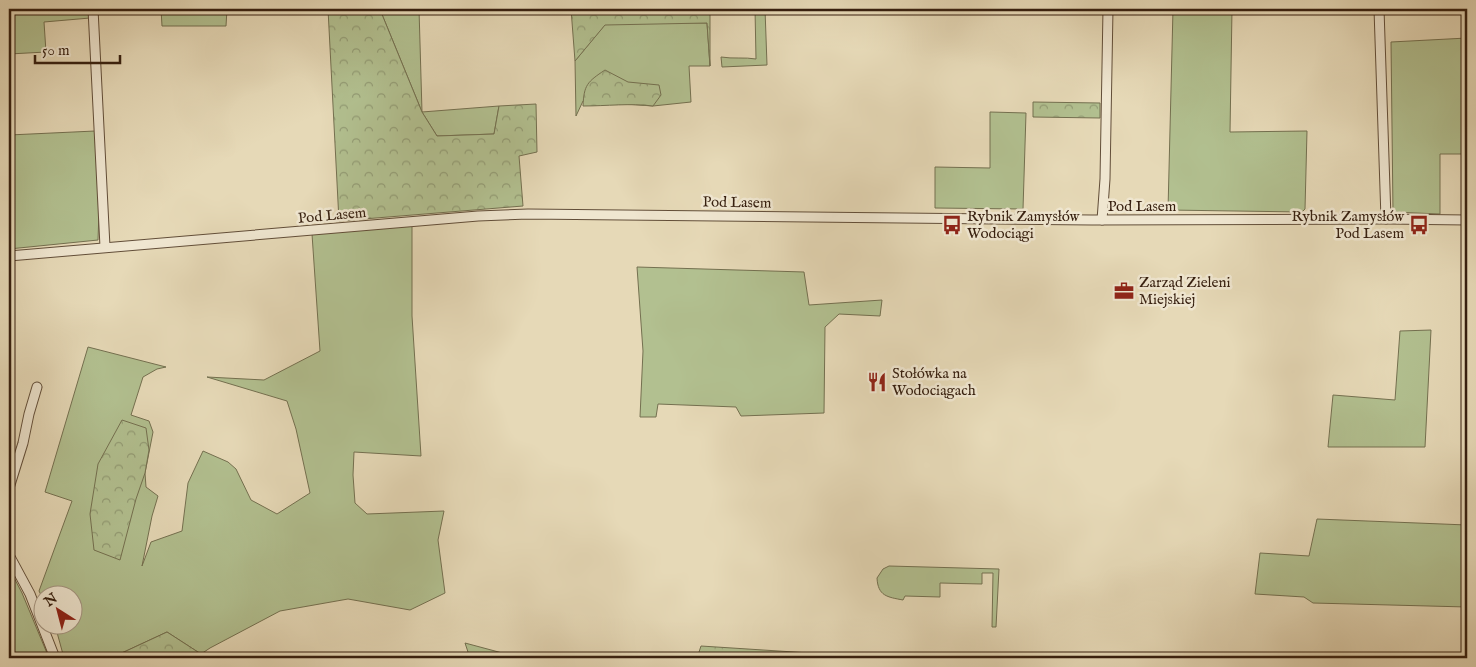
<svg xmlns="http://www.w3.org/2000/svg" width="1476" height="667" font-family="'IM FELL English',serif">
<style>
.green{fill:#b2c090;stroke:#747050}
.forest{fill:url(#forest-crowns);stroke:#747050}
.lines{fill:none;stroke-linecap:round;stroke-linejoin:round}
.minor-casing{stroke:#624e39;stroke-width:11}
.minor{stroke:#efe6d0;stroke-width:9}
.labels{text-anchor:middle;stroke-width:5;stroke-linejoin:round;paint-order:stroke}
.street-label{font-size:15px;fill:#361f0f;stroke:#efe6d0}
.poi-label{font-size:15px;fill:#361f0f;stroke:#efe6d0;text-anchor:start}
</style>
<defs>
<pattern id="forest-crowns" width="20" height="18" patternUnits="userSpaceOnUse" patternTransform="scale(1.25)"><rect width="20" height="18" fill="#b2c090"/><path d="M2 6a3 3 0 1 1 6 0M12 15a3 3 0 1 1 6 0" fill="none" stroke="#929b74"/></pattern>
</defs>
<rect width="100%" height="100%" fill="#e6d9b7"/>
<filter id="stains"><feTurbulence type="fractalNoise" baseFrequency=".004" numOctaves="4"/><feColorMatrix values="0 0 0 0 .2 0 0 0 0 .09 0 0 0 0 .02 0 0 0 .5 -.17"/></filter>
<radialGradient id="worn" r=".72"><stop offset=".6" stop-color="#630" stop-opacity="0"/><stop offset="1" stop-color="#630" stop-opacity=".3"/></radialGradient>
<g class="green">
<path d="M 9,9 L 89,9 L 90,18 L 44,22 L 46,52 L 9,54 Z"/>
<path d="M 161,9 L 227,9 L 226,26 L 162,26 Z"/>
<path d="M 381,9 L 419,9 L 422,112 L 499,106 L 494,134 L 437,136 L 422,112 L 381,12 Z"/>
<path d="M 755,9 L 765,9 L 767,65 L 722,67 L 721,57 C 733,59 745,57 756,59 Z"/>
<path d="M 1173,9 L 1232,9 L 1230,132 L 1307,131 L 1305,209 L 1302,212 L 1168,210 Z"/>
<path d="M 607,22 L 707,23 L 710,66 L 689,66 L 691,102 L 653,106 L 583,101 L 576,116 L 575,61 Z"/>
<path d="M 1467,38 L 1467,154 L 1440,154 L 1440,214 L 1393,212 L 1391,42 Z"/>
<path d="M 990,112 L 1026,113 L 1023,209 L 935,208 L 935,167 L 990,168 Z"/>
<path d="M 95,131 L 99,211 L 98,240 L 9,249 L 9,135 Z"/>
<path d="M 412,226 L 412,316 L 421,456 L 354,452 L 353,475 L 355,503 L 367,514 L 444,511 L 438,540 L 445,593 L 410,610 L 348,599 L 280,611 L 210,648 L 201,654 L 167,632 L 111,658 L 64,658 L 55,625 L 72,624 L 72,594 L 42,594 L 42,597 L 39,591 L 72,501 L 45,492 L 88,347 L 166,367 L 157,369 L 143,377 L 131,415 L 149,421 L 153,432 L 145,473 L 146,487 L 158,496 L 152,516 L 142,566 L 151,542 L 182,531 L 188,483 L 203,451 L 228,462 L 236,469 L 251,500 L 277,514 L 310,493 L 296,429 L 287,401 L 207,377 L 264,380 L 320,351 L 312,234 Z"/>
<path d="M 637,267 L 804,272 L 809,305 L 882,300 L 880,316 L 839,314 L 825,327 L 824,413 L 741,416 L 736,407 L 658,404 L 656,417 L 640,417 L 643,351 Z"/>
<path d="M 1431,330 L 1425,447 L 1328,447 L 1333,395 L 1395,400 L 1400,331 Z"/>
<path d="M 1317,519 L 1467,525 L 1467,607 L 1313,603 L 1304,597 L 1255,594 L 1260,553 L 1309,556 Z"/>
<path d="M 889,566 L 999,569 L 996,627 L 992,627 L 993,573 L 982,573 L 982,584 L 940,583 L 940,597 L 905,596 L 903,600 C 887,597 878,596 877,578 L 883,569 Z"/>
<path d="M 9,568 L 22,593 L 49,658 L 9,658 Z"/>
<path d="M 465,643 L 521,658 L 470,658 Z"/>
</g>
<g class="forest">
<path d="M 328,9 L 381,9 L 381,12 L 422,112 L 437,136 L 494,134 L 499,106 L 536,104 L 537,152 L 519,156 L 523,206 L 339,221 Z"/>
<path d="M 571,9 L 710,9 L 710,66 L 707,23 L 605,25 L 575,61 Z"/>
<path d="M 605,70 L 628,82 L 659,85 L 661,95 L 653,106 C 630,103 607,106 583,106 C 584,85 587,82 605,70 Z"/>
<path d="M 1033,102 L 1100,103 L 1100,118 L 1033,117 Z"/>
<path d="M 122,420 L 146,428 L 149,450 L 145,473 L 136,499 L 120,560 L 94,550 L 90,514 L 98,464 Z"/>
<path d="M 167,632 L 201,654 L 196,658 L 111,658 Z"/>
<path d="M 701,646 L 825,654 L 830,658 L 697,658 Z"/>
</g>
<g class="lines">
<defs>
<g id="minor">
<path d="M 93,9 L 105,247"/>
<path d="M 1379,9 L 1386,219"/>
<path d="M 1102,220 L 1105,179 L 1108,9"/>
<path d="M 9,256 L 478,216 L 528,214 L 1092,220 L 1386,219 L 1467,220"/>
<path d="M 9,488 L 23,443 L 29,414 L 37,387"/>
<path d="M 9,555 L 30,594 L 55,658"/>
</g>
</defs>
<use href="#minor" class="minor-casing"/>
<use href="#minor" class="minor"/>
</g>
<defs>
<symbol id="bus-bare" viewBox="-9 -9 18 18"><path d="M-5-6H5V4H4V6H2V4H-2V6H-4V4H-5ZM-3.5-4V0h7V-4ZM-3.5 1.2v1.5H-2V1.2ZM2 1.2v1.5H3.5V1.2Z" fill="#8f2418" stroke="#efe6d0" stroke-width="2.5" paint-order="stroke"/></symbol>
<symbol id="office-bare" viewBox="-9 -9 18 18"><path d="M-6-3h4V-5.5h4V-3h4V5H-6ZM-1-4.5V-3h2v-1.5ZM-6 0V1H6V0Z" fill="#8f2418" stroke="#efe6d0" stroke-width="2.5" paint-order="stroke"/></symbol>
<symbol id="restaurant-bare" viewBox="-9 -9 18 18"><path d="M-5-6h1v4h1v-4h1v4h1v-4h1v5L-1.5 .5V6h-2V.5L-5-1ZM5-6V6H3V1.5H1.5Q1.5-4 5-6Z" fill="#8f2418" stroke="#efe6d0" stroke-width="2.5" paint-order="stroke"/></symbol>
</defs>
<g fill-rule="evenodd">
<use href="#bus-bare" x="938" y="211" width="28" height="28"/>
<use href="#bus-bare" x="1405" y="211" width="28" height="28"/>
<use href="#office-bare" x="1110" y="277" width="28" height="28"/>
<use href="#restaurant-bare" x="863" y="368" width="28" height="28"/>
</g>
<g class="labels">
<g class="street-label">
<text transform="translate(737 202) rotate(1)" y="5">Pod Lasem</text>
<text x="1142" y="211">Pod Lasem</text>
<text transform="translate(332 215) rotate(-5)" y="5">Pod Lasem</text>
</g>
<g class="poi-label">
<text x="967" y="221">Rybnik Zamysłów<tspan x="967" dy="17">Wodociągi</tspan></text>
<text x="1404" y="221" text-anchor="end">Rybnik Zamysłów<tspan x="1404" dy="17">Pod Lasem</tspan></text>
<text x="1139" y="287">Zarząd Zieleni<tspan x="1139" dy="17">Miejskiej</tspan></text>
<text x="892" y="378">Stołówka na<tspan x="892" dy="17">Wodociągach</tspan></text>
</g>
</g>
<rect width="1476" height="667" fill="none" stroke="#e6d9b7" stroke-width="30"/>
<rect x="10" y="10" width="1456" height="647" fill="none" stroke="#361f0f" stroke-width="2.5"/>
<rect x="15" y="15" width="1446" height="637" fill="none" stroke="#361f0f"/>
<g transform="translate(58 610) rotate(324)"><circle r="24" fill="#efe6d0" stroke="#a59683"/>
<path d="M0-4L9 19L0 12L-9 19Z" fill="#8f2418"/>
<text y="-8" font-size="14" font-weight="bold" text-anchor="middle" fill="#361f0f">N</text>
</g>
<path d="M35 55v8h85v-8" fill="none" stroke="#361f0f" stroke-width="2.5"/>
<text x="42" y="55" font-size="15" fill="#361f0f" stroke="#efe6d0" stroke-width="4" paint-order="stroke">50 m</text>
<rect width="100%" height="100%" filter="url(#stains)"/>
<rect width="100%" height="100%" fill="url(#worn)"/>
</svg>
